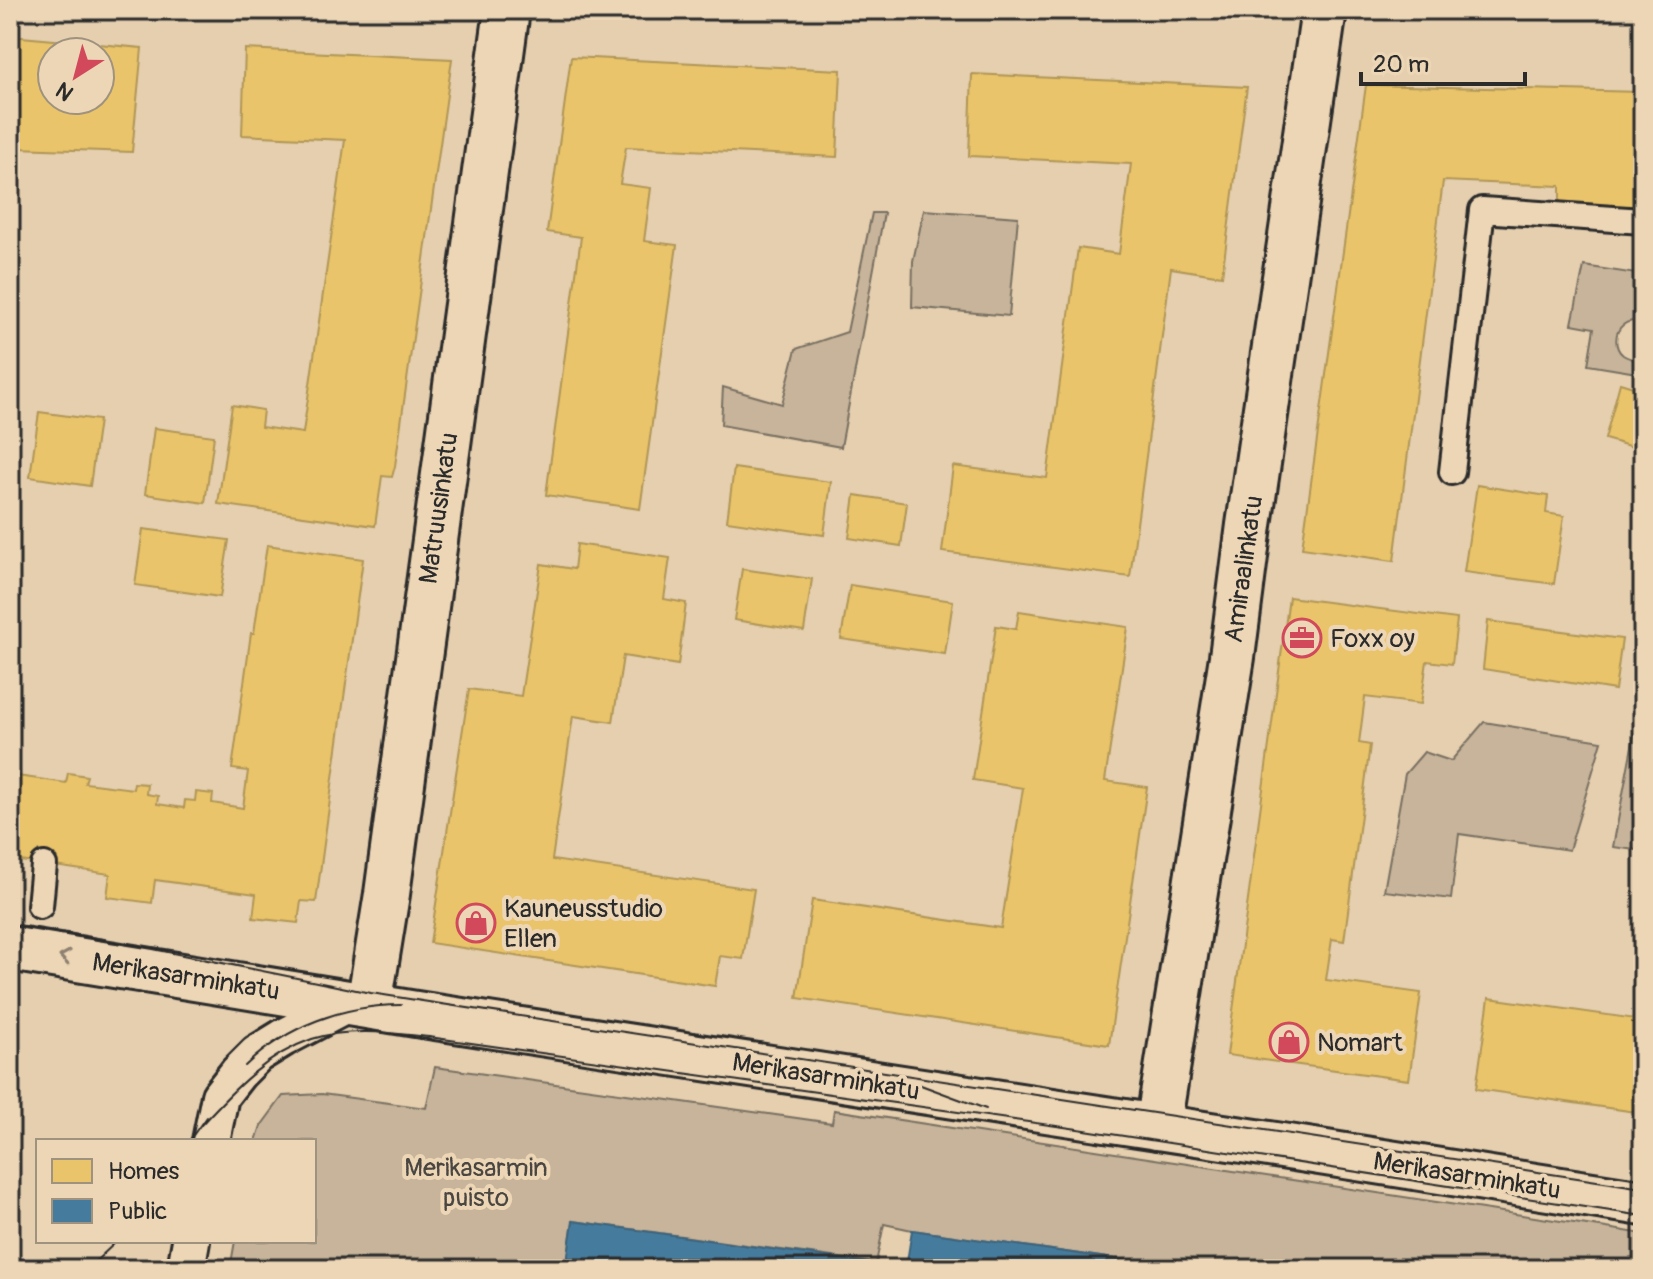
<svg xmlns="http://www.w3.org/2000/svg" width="1653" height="1279" font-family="Pangolin,sans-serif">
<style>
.green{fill:#c7b49a;stroke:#797062;stroke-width:2}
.homes{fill:#e9c46a;stroke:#b09657;stroke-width:2;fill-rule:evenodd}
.public{fill:#457b9d;stroke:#3d637b;stroke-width:2}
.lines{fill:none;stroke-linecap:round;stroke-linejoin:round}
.service-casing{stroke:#2b2b2b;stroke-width:30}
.pedestrian-casing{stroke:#2b2b2b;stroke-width:42}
.minor-casing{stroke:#2b2b2b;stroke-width:50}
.service{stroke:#edd6b5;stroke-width:24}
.pedestrian{stroke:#edd6b5;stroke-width:36}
.minor{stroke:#edd6b5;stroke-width:44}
.tram{stroke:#2b2b2b;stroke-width:2}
.oneway{stroke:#8c8070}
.labels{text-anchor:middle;stroke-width:8;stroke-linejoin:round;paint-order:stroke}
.street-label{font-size:26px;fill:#2b2b2b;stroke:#edd6b5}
.poi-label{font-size:26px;fill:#2b2b2b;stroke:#edd6b5;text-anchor:start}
.park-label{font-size:26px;fill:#4a4641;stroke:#edd6b5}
</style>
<rect width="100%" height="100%" fill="#e5cfaf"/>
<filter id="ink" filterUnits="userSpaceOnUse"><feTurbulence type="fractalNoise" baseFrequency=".0125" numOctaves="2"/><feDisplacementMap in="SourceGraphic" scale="16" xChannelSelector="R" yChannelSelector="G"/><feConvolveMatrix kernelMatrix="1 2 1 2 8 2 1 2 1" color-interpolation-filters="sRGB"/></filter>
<g filter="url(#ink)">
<g class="green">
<path d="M 924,210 L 1018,217 L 1009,316 L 912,307 L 913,261 Z"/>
<path d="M 872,213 L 884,213 L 841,447 L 721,425 L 723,387 L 782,404 L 796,349 L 847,332 Z"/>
<path d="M 1584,266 L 1643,275 L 1643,321 C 1636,321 1629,320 1623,325 C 1614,332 1614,348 1623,355 C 1629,359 1637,360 1643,361 L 1643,374 L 1588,365 L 1594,328 L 1572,324 Z"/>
<path d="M 1484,722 L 1602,741 L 1569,850 L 1459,834 L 1451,899 L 1384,891 L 1405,774 L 1424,752 L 1451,761 Z"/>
<path d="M 1635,730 L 1643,731 L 1643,851 L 1613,847 Z"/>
<path d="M 435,1067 L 832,1123 L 834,1110 L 1613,1229 L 1643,1234 L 1643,1269 L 1184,1269 L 912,1230 L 884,1224 L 876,1263 L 573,1221 L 566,1269 L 230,1269 L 235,1241 L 314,1241 L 314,1141 L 256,1141 L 261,1126 L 283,1096 L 322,1094 L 426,1108 Z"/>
</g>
<g class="homes">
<path d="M 10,36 L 142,48 L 132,152 L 16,148 L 16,132 L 10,132 ZM 52,52 L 100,52 L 100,100 L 52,100 Z"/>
<path d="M 245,49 L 452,59 L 395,466 L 392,477 L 382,476 L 375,526 L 218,504 L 232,405 L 263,410 L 261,427 L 303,433 L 345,140 L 242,135 Z"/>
<path d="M 571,57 L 841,70 L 837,157 L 626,147 L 620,184 L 651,188 L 644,241 L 677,245 L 640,509 L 546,495 L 581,237 L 547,232 Z"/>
<path d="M 972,74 L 1247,87 L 1222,276 L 1171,268 L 1130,577 L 942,552 L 953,466 L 1047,478 L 1078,248 L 1119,254 L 1131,164 L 969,156 Z"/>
<path d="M 1366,85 L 1640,92 L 1635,208 L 1560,203 L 1560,186 L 1443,181 L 1394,561 L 1302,548 Z"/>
<path d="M 1620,383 L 1643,390 L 1643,420 L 1636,448 L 1605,439 Z"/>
<path d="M 39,412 L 99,420 L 90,486 L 30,477 Z"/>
<path d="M 154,428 L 214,436 L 205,503 L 145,494 Z"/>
<path d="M 734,468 L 831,482 L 824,535 L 727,521 Z"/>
<path d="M 1477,485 L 1548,496 L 1546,513 L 1564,516 L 1554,584 L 1464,572 Z"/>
<path d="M 855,495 L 907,503 L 901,546 L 849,538 Z"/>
<path d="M 143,529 L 229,540 L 220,597 L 135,585 Z"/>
<path d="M 577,544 L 670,558 L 664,599 L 686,603 L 678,665 L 623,656 L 613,722 L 573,716 L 552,860 L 754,889 L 743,959 L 720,956 L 715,986 L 430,943 L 469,689 L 521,696 L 541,564 L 574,569 Z"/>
<path d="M 267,545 L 363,559 L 316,902 L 301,901 L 298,923 L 253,918 L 256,894 L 155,880 L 152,903 L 107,897 L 110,874 L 13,860 L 10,883 L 10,775 L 66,783 L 68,773 L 87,776 L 85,783 L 133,789 L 134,783 L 147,784 L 146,794 L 158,796 L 157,804 L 184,808 L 185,800 L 195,801 L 196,792 L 213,794 L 212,803 L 243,808 L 248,771 L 232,769 L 251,633 L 254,633 Z"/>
<path d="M 742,569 L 812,579 L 804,631 L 734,620 Z"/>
<path d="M 850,585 L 953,601 L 945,654 L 841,639 Z"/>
<path d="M 1289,597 L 1457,619 L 1452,664 L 1427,661 L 1421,704 L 1365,697 L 1359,743 L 1370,745 L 1362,807 L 1344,941 L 1332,939 L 1326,980 L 1421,993 L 1409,1080 L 1227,1055 Z"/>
<path d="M 1019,611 L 1128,627 L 1105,781 L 1147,787 L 1109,1045 L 797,998 L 812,900 L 1001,928 L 1023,788 L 973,780 L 996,626 L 1016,629 Z"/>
<path d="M 1488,621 L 1622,639 L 1615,690 L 1483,669 Z"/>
<path d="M 1489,998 L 1643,1020 L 1643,1113 L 1476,1089 Z"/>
</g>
<path class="public" d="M 573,1221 L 906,1268 L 912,1230 L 1184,1269 L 566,1269 Z"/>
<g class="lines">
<defs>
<g id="service">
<path d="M 1452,472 L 1482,210 L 1643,221"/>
<path d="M 40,906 L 44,865"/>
</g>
<g id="pedestrian">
<path d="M 211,1141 L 220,1096 L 238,1073 L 257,1054 L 283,1038 L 350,1003"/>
<path d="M 186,1269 L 191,1241"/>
</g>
<g id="minor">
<path d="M 10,948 L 416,1014 L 1269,1144 L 1643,1203"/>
<path d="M 369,1005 L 387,894 L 507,10"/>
<path d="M 1158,1127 L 1232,657 L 1249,525 L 1324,10"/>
</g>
</defs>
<use href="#service" class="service-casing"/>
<use href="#pedestrian" class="pedestrian-casing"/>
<use href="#minor" class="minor-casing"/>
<use href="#service" class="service"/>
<use href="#pedestrian" class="pedestrian"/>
<use href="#minor" class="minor"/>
<g class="tram">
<path d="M 10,926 L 153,949 L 371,993 L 435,1003 L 1643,1188"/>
<path d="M 245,1066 C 287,1026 343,1005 401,1005"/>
<path d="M 918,1084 L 986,1109"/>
<path d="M 201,1125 C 233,1090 266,1055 312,1039 C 348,1027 392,1033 429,1037 L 1085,1130 L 1643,1216"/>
<path d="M 189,1141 L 206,1117"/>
<path d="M 84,1269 L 98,1259 L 117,1241"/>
</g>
</g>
<defs><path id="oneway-chevron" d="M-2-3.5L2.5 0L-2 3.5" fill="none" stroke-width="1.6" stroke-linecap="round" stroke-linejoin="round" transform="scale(2)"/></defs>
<use class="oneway" href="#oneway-chevron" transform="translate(65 957) rotate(-171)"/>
</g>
<defs>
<symbol id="office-ring" viewBox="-11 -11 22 22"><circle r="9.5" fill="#edd6b5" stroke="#d1495b" stroke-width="1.5"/><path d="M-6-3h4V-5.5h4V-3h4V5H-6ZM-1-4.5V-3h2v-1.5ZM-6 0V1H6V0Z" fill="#d1495b"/></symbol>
<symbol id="shop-ring" viewBox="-11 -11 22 22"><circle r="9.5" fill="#edd6b5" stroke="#d1495b" stroke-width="1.5"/><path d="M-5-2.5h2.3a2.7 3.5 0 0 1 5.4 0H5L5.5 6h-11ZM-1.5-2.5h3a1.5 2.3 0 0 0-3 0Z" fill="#d1495b"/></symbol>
</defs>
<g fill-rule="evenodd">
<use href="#office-ring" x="1280" y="616" width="44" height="44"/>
<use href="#shop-ring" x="454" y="901" width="44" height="44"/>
<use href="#shop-ring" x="1267" y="1020" width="44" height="44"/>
</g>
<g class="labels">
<g class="street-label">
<text transform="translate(438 508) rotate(-82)" y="9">Matruusinkatu</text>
<text transform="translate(1243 569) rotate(-82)" y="9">Amiraalinkatu</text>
<text transform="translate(186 976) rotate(9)" y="9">Merikasarminkatu</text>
<text transform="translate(826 1076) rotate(9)" y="9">Merikasarminkatu</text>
<text transform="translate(1467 1175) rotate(9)" y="9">Merikasarminkatu</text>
</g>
<g class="poi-label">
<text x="1330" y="647">Foxx oy</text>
<text x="504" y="917">Kauneusstudio<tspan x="504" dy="30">Ellen</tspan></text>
<text x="1317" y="1051">Nomart</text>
</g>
<g class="park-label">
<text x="476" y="1176">Merikasarmin<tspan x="476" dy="30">puisto</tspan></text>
</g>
</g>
<rect width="1653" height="1279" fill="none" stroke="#edd6b5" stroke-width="40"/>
<rect x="20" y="20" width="1613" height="1239" fill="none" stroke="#2b2b2b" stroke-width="3" filter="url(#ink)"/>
<rect x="36" y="1139" width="280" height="104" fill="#edd6b5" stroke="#9f927e" stroke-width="2"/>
<rect x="52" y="1159" width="40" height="24" fill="#e9c46a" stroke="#9f927e" stroke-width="2"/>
<text x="108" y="1179" font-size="24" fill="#2b2b2b">Homes</text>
<rect x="52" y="1199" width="40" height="24" fill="#457b9d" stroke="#9f927e" stroke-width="2"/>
<text x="108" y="1219" font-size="24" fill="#2b2b2b">Public</text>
<g transform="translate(76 76) rotate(216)"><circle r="38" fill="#edd6b5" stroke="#9f927e" stroke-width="2"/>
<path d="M0-6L14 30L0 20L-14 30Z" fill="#d1495b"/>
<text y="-12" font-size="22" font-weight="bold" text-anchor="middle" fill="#2b2b2b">N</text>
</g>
<path d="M1361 72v12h164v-12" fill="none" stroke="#2b2b2b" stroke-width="4"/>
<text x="1373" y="72" font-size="24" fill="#2b2b2b" stroke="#edd6b5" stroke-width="6" paint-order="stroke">20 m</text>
</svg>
